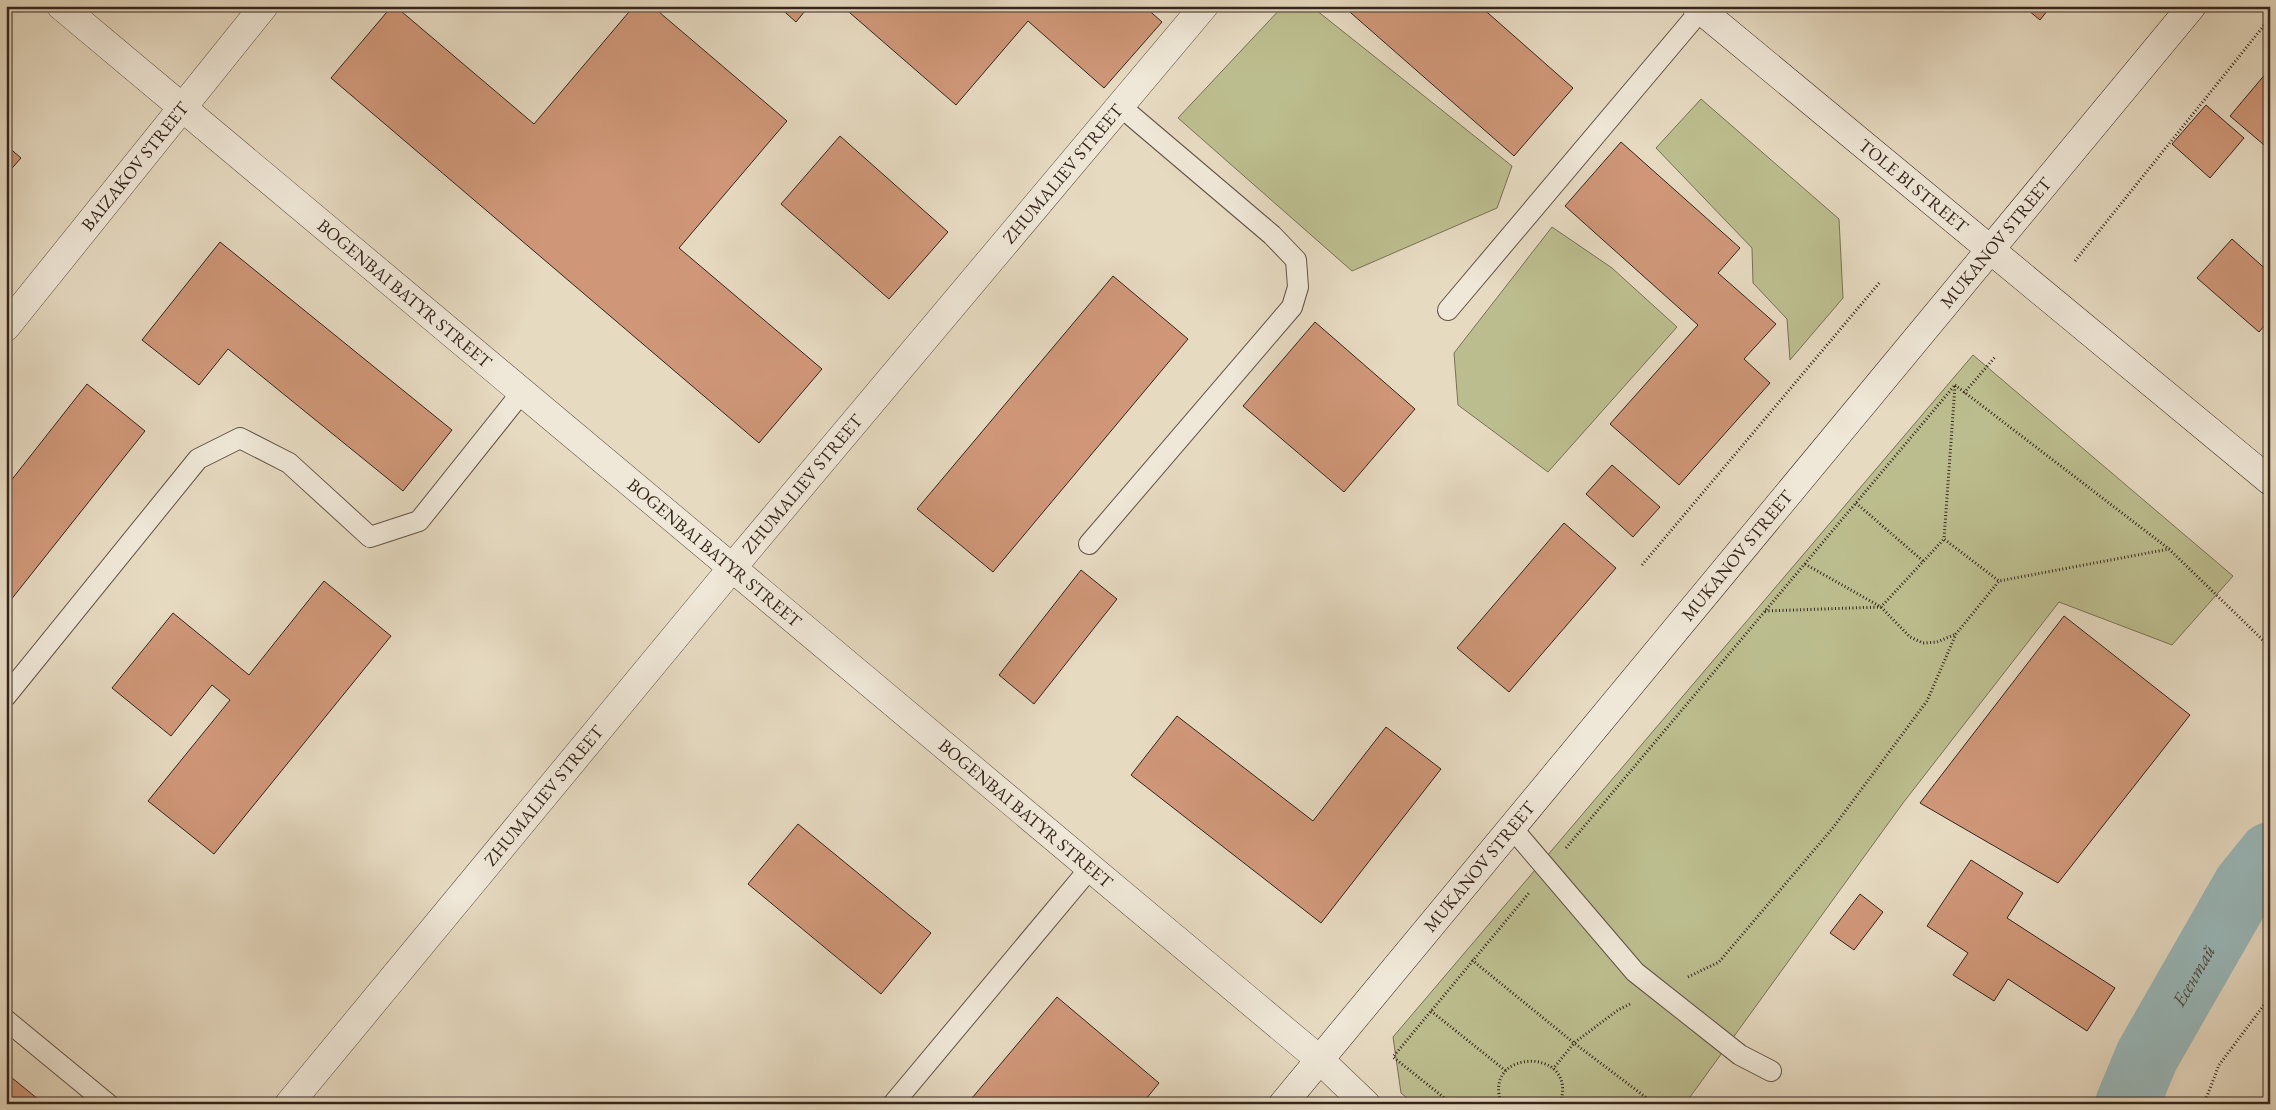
<svg xmlns="http://www.w3.org/2000/svg" width="2276" height="1110" font-family="'EB Garamond',serif">
<style>
.green{fill:#bcbd8e;stroke:#787156}
.lines{fill:none;stroke-linecap:round;stroke-linejoin:round}
.river{stroke:#99b9bb;stroke-width:64}
.building{fill:#cf9778;stroke:#35251d}
.service-casing{stroke:#615246;stroke-width:22}
.minor-casing{stroke:#615246;stroke-width:29}
.tertiary-casing{stroke:#615246;stroke-width:29}
.secondary-casing{stroke:#35251d;stroke-width:29}
.path{stroke:#35251d;stroke-width:3;stroke-dasharray:1 2.5;stroke-linecap:butt}
.service{stroke:#efe7d7;stroke-width:20}
.minor{stroke:#efe7d7;stroke-width:28}
.tertiary{stroke:#efe7d7;stroke-width:28}
.secondary{stroke:#efe7d7;stroke-width:28}
.labels{text-anchor:middle;stroke-width:4;stroke-linejoin:round;paint-order:stroke}
.street-label{font-size:18px;fill:#35251d;stroke:#efe7d7}
.water-label{font-size:19px;font-style:italic;fill:#4e4a44;stroke:#efe7d7}
</style>
<rect width="100%" height="100%" fill="#e6dac1"/>
<filter id="stains"><feTurbulence type="fractalNoise" baseFrequency=".004" numOctaves="4"/><feColorMatrix values="0 0 0 0 .2 0 0 0 0 .09 0 0 0 0 .02 0 0 0 .5 -.17"/></filter>
<radialGradient id="worn" r=".72"><stop offset=".6" stop-color="#630" stop-opacity="0"/><stop offset="1" stop-color="#630" stop-opacity=".3"/></radialGradient>
<g class="green">
<path d="M 1283,6 L 1311,6 L 1512,166 L 1497,208 L 1352,271 L 1178,118 Z"/>
<path d="M 1701,99 L 1839,219 L 1843,298 L 1790,360 L 1787,319 L 1753,283 L 1752,248 L 1656,148 Z"/>
<path d="M 1552,227 L 1612,268 L 1677,327 L 1548,472 L 1458,405 L 1454,353 Z"/>
<path d="M 1973,355 L 2233,576 L 2172,645 L 2059,602 L 1903,803 L 1685,1104 L 1414,1104 L 1401,1093 L 1393,1037 Z"/>
</g>
<g class="lines">
<path class="river" id="s1" d="M 2127,1104 L 2147,1056 L 2245,885 L 2270,854"/>
</g>
<g class="building">
<path d="M 392,6 L 395,6 L 534,124 L 634,6 L 652,6 L 787,121 L 679,248 L 822,369 L 759,443 L 331,78 Z"/>
<path d="M 778,6 L 809,6 L 796,22 Z"/>
<path d="M 842,6 L 1144,6 L 1162,22 L 1104,88 L 1028,21 L 956,105 Z"/>
<path d="M 1343,6 L 1480,6 L 1573,88 L 1514,156 Z"/>
<path d="M 2023,6 L 2051,6 L 2040,20 Z"/>
<path d="M 2267,72 L 2270,74 L 2270,150 L 2230,116 Z"/>
<path d="M 2206,105 L 2244,138 L 2210,178 L 2172,144 Z"/>
<path d="M 840,136 L 948,232 L 889,299 L 781,204 Z"/>
<path d="M 1621,142 L 1740,248 L 1718,273 L 1776,324 L 1744,359 L 1770,383 L 1679,485 L 1610,424 L 1698,325 L 1565,206 Z"/>
<path d="M 6,145 L 21,158 L 6,175 Z"/>
<path d="M 2232,239 L 2270,273 L 2270,319 L 2259,332 L 2197,278 Z"/>
<path d="M 220,242 L 452,430 L 403,491 L 228,349 L 199,385 L 142,340 Z"/>
<path d="M 1113,276 L 1188,339 L 993,572 L 917,509 Z"/>
<path d="M 1315,322 L 1415,409 L 1344,492 L 1243,406 Z"/>
<path d="M 87,384 L 145,431 L 6,606 L 6,487 Z"/>
<path d="M 1612,465 L 1660,507 L 1633,537 L 1586,494 Z"/>
<path d="M 1564,523 L 1616,568 L 1509,692 L 1457,648 Z"/>
<path d="M 1081,570 L 1117,599 L 1034,704 L 999,675 Z"/>
<path d="M 324,581 L 391,636 L 214,854 L 148,801 L 230,700 L 212,685 L 171,736 L 112,688 L 173,613 L 249,675 Z"/>
<path d="M 2064,616 L 2190,715 L 2058,883 L 1920,803 Z"/>
<path d="M 1177,716 L 1313,821 L 1386,727 L 1441,769 L 1321,923 L 1131,775 Z"/>
<path d="M 798,824 L 931,933 L 881,994 L 748,884 Z"/>
<path d="M 1971,860 L 2023,893 L 2007,918 L 2115,988 L 2087,1031 L 2008,979 L 1994,1001 L 1953,975 L 1968,953 L 1927,926 Z"/>
<path d="M 1860,894 L 1883,912 L 1854,950 L 1830,933 Z"/>
<path d="M 1057,997 L 1159,1083 L 1142,1104 L 979,1104 L 972,1098 Z"/>
<path d="M 6,1073 L 44,1104 L 6,1104 Z"/>
</g>
<g class="lines">
<defs>
<g id="service">
<path d="M 1448,310 L 1701,10"/>
<path d="M 1089,544 L 1292,307 L 1298,287 L 1296,260 L 1272,235 L 1120,106"/>
<path d="M 6,696 L 198,459 L 240,438 L 289,463 L 370,537 L 419,521 L 522,392"/>
<path d="M 1512,828 L 1635,972 L 1740,1055 L 1771,1071"/>
<path d="M 6,1020 L 108,1104"/>
<path d="M 893,1104 L 1091,867"/>
</g>
<g id="minor">
<path id="s2" d="M 61,6 L 1320,1060 L 1366,1104"/>
<path id="s3" d="M 289,1104 L 732,568 L 1204,6"/>
</g>
<g id="tertiary">
<path id="s4" d="M 6,327 L 264,6"/>
</g>
<g id="secondary">
<path id="s5" d="M 1696,6 L 2270,481"/>
<path id="s6" d="M 1283,1104 L 2192,6"/>
</g>
</defs>
<use href="#service" class="service-casing"/>
<use href="#minor" class="minor-casing"/>
<use href="#tertiary" class="tertiary-casing"/>
<use href="#secondary" class="secondary-casing"/>
<g class="path">
<path d="M 2075,261 L 2270,18"/>
<path d="M 1955,385 L 2169,549"/>
<path d="M 1955,386 L 1944,539 L 1999,581 L 2169,549 L 2270,647"/>
<path d="M 1964,393 L 1996,356"/>
<path d="M 1856,503 L 1923,561"/>
<path d="M 1805,564 L 1881,607 L 1910,637 L 1923,643 L 1937,642 L 1956,634"/>
<path d="M 1642,565 L 1880,282"/>
<path d="M 1765,611 L 1881,607 L 1944,539"/>
<path d="M 1566,848 L 1955,385"/>
<path d="M 1472,960 L 1574,1043 L 1553,1069"/>
<path d="M 1688,977 L 1719,962 L 1832,829 L 1927,701 L 1956,634 L 1999,581"/>
<path d="M 1630,1004 L 1618,1010 L 1574,1043 L 1648,1099 L 1645,1104"/>
<path d="M 1431,1011 L 1506,1071"/>
<path d="M 1452,1104 L 1393,1057 L 1529,893"/>
<path d="M 1502,1104 C 1479,1049 1580,1045 1560,1104"/>
<path d="M 2204,1104 L 2219,1065 L 2270,997"/>
</g>
<use href="#service" class="service"/>
<use href="#minor" class="minor"/>
<use href="#tertiary" class="tertiary"/>
<use href="#secondary" class="secondary"/>
</g>
<g class="labels">
<g class="street-label">
<text dy="6" stroke="none"><textPath href="#s4" startOffset="206">BAIZAKOV STREET</textPath></text>
<text dy="6" stroke="none"><textPath href="#s3" startOffset="1210">ZHUMALIEV STREET</textPath></text>
<text dy="6" stroke="none"><textPath href="#s5" startOffset="282">TOLE BI STREET</textPath></text>
<text dy="6" stroke="none"><textPath href="#s6" startOffset="1118">MUKANOV STREET</textPath></text>
<text dy="6" stroke="none"><textPath href="#s2" startOffset="448">BOGENBAI BATYR STREET</textPath></text>
<text dy="6" stroke="none"><textPath href="#s3" startOffset="805">ZHUMALIEV STREET</textPath></text>
<text dy="6" stroke="none"><textPath href="#s2" startOffset="852">BOGENBAI BATYR STREET</textPath></text>
<text dy="6" stroke="none"><textPath href="#s6" startOffset="712">MUKANOV STREET</textPath></text>
<text dy="6" stroke="none"><textPath href="#s3" startOffset="400">ZHUMALIEV STREET</textPath></text>
<text dy="6" stroke="none"><textPath href="#s2" startOffset="1258">BOGENBAI BATYR STREET</textPath></text>
<text dy="6" stroke="none"><textPath href="#s6" startOffset="308">MUKANOV STREET</textPath></text>
</g>
<g class="water-label">
<text dy="7" stroke="none"><textPath href="#s1" startOffset="145">Есентай</textPath></text>
</g>
</g>
<rect width="2276" height="1110" fill="none" stroke="#e6dac1" stroke-width="25"/>
<rect x="8" y="8" width="2261" height="1095" fill="none" stroke="#35251d" stroke-width="2.5"/>
<rect x="12" y="12" width="2251" height="1085" fill="none" stroke="#35251d"/>
<rect width="100%" height="100%" filter="url(#stains)"/>
<rect width="100%" height="100%" fill="url(#worn)"/>
</svg>
